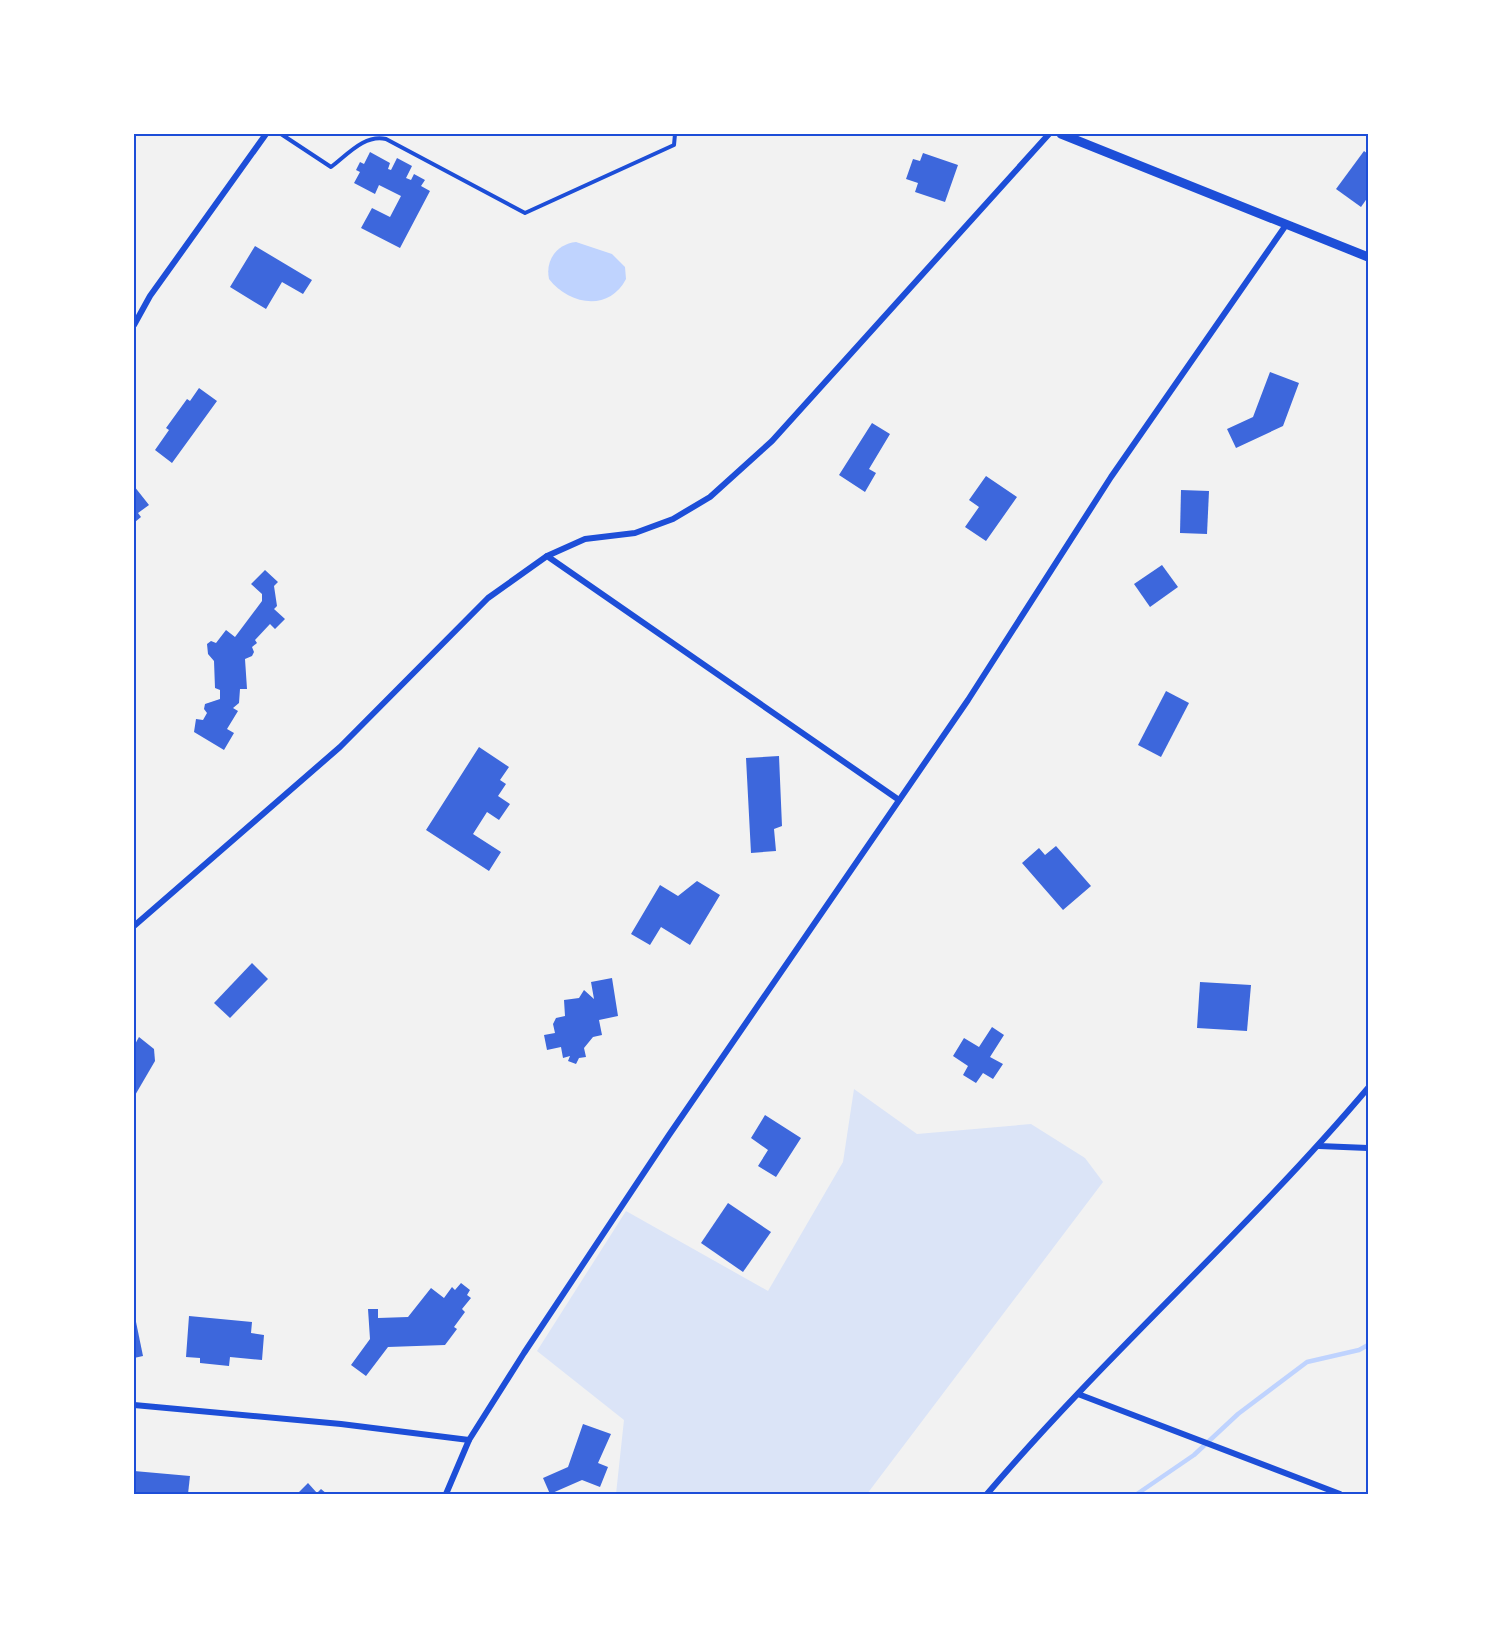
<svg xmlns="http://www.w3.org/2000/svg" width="1502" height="1628" font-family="Karla,sans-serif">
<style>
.green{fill:#dbe4f7}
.water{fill:#bfd3fe}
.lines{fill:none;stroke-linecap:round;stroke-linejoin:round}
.stream{stroke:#bfd3fe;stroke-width:4.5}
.building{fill:#3d67dc}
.service{stroke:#1d4ed8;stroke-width:4}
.minor{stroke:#1d4ed8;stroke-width:6}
.tertiary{stroke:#1d4ed8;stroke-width:9}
.neatline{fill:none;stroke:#1d4ed8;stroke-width:2}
</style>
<rect width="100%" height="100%" fill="#f2f2f2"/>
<path class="green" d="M 854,1089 L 917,1134 L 1031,1124 L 1085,1158 L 1103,1182 L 867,1494 L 616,1494 L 624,1420 L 537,1351 L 626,1211 L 768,1291 L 843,1162 Z"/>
<path class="water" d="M 576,242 L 612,254 L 625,267 L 626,279 C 609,312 569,305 549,279 C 545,260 557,244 576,242 Z"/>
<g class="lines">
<path class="stream" d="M 1137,1494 L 1194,1455 L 1238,1414 L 1307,1362 L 1359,1350 L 1368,1345"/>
</g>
<g class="building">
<path d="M 1364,151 L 1368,154 L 1368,197 L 1361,207 L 1336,189 Z"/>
<path d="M 370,152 L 390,163 L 388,169 L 391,170 L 397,158 L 412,166 L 406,178 L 411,180 L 414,174 L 425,180 L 421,186 L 430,191 L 400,248 L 361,228 L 372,208 L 390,217 L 401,196 L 379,185 L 375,194 L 354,183 L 360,172 L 356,170 L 360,162 L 364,164 Z"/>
<path d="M 923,153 L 958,165 L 945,202 L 915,192 L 918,183 L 906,179 L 913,159 L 920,161 Z"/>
<path d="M 255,246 L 312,280 L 303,294 L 282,282 L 266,309 L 230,287 Z"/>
<path d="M 1270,372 L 1299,383 L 1283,426 L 1236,448 L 1227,429 L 1253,417 Z"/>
<path d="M 199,388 L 217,401 L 172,463 L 155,450 L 169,430 L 166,428 L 187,399 L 190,401 Z"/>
<path d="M 872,423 L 890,434 L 869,469 L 876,473 L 865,492 L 839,475 Z"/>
<path d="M 986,476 L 1017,497 L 986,541 L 965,527 L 979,507 L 969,500 Z"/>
<path d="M 134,486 L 149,505 L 138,513 L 141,517 L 135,522 Z"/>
<path d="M 1181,490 L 1209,491 L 1207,534 L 1180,533 Z"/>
<path d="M 1162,565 L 1178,587 L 1150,607 L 1134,584 Z"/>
<path d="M 265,570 L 278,582 L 274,586 L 277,606 L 274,609 L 285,619 L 275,629 L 270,624 L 255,640 L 257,643 L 252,647 L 254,652 L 252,656 L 245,659 L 247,689 L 240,689 L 239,703 L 233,708 L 238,711 L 227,729 L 234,733 L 224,750 L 194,732 L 196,719 L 203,720 L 207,713 L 204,709 L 205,704 L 220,699 L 220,690 L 215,688 L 214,661 L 208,654 L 207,644 L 211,641 L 216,643 L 226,630 L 235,637 L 262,601 L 262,594 L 251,584 Z"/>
<path d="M 1166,691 L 1189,703 L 1161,757 L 1138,745 Z"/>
<path d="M 479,747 L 509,767 L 500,780 L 506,784 L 498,796 L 510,804 L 499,820 L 487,812 L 473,834 L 501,852 L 489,871 L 426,830 Z"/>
<path d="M 779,756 L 782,826 L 774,829 L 776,851 L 751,853 L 746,758 Z"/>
<path d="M 1056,846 L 1091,886 L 1063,910 L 1022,863 L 1039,848 L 1045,855 Z"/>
<path d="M 697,881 L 720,895 L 690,945 L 661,927 L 650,945 L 631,934 L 660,885 L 678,896 Z"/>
<path d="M 252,963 L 268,979 L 230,1018 L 214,1003 Z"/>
<path d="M 612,978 L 618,1016 L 599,1020 L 602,1035 L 593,1037 L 584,1048 L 586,1057 L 579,1058 L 576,1064 L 568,1061 L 570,1056 L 563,1058 L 561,1047 L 547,1050 L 544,1035 L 555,1033 L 553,1024 L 556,1018 L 565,1016 L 564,1000 L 579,998 L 584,990 L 594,999 L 591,982 Z"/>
<path d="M 1200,982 L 1251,985 L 1247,1031 L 1197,1028 Z"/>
<path d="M 992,1027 L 1004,1035 L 990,1057 L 1003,1064 L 993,1079 L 983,1073 L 976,1083 L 963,1075 L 968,1066 L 953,1056 L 964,1038 L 979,1047 Z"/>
<path d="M 139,1037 L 154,1049 L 155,1061 L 134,1097 L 134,1046 Z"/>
<path d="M 765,1115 L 801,1138 L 776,1177 L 758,1166 L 768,1150 L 751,1138 Z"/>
<path d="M 728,1203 L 771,1232 L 743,1272 L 701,1243 Z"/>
<path d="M 461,1283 L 470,1290 L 467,1295 L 471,1298 L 462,1309 L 465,1312 L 454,1327 L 457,1329 L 445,1345 L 388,1347 L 366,1376 L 351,1365 L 370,1339 L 368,1309 L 378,1309 L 378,1318 L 408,1317 L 431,1288 L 444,1298 L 452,1287 L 455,1290 Z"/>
<path d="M 189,1316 L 252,1322 L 251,1333 L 264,1335 L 262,1360 L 230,1357 L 229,1366 L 200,1363 L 200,1358 L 186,1357 Z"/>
<path d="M 135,1317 L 143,1356 L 134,1358 L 134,1317 Z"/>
<path d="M 583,1424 L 611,1434 L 598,1463 L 608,1467 L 600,1487 L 582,1480 L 550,1494 L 543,1478 L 568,1467 Z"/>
<path d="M 134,1471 L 190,1476 L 188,1494 L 134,1494 Z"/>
<path d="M 308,1483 L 317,1493 L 321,1489 L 327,1494 L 297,1494 Z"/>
</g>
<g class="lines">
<path class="service" d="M 281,134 L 331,167 C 348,154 365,134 386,139 L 525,213 L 674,145 L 675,134"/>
<g class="minor">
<path d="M 134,325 L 150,296 L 266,134"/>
<path d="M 547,556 L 585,539 L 635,533 L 673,519 L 710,497 L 772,441 L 1049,134"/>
<path d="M 134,926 L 340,747 L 488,598 L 547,556 L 899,800"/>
<path d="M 1319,1146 L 1368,1148"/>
<path d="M 1078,1394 L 1340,1494"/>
<path d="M 134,1405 L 341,1424 L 469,1440"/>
<path d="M 446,1494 L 469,1440 L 524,1353 L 669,1135 L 968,700 L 1111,477 L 1286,225"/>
<path d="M 987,1494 C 1107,1353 1248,1230 1368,1088"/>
</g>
<path class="tertiary" d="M 1061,134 L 1368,257"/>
</g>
<rect width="1502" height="1628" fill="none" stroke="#ffffff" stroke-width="270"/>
<rect x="135" y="135" width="1232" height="1358" class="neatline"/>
</svg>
